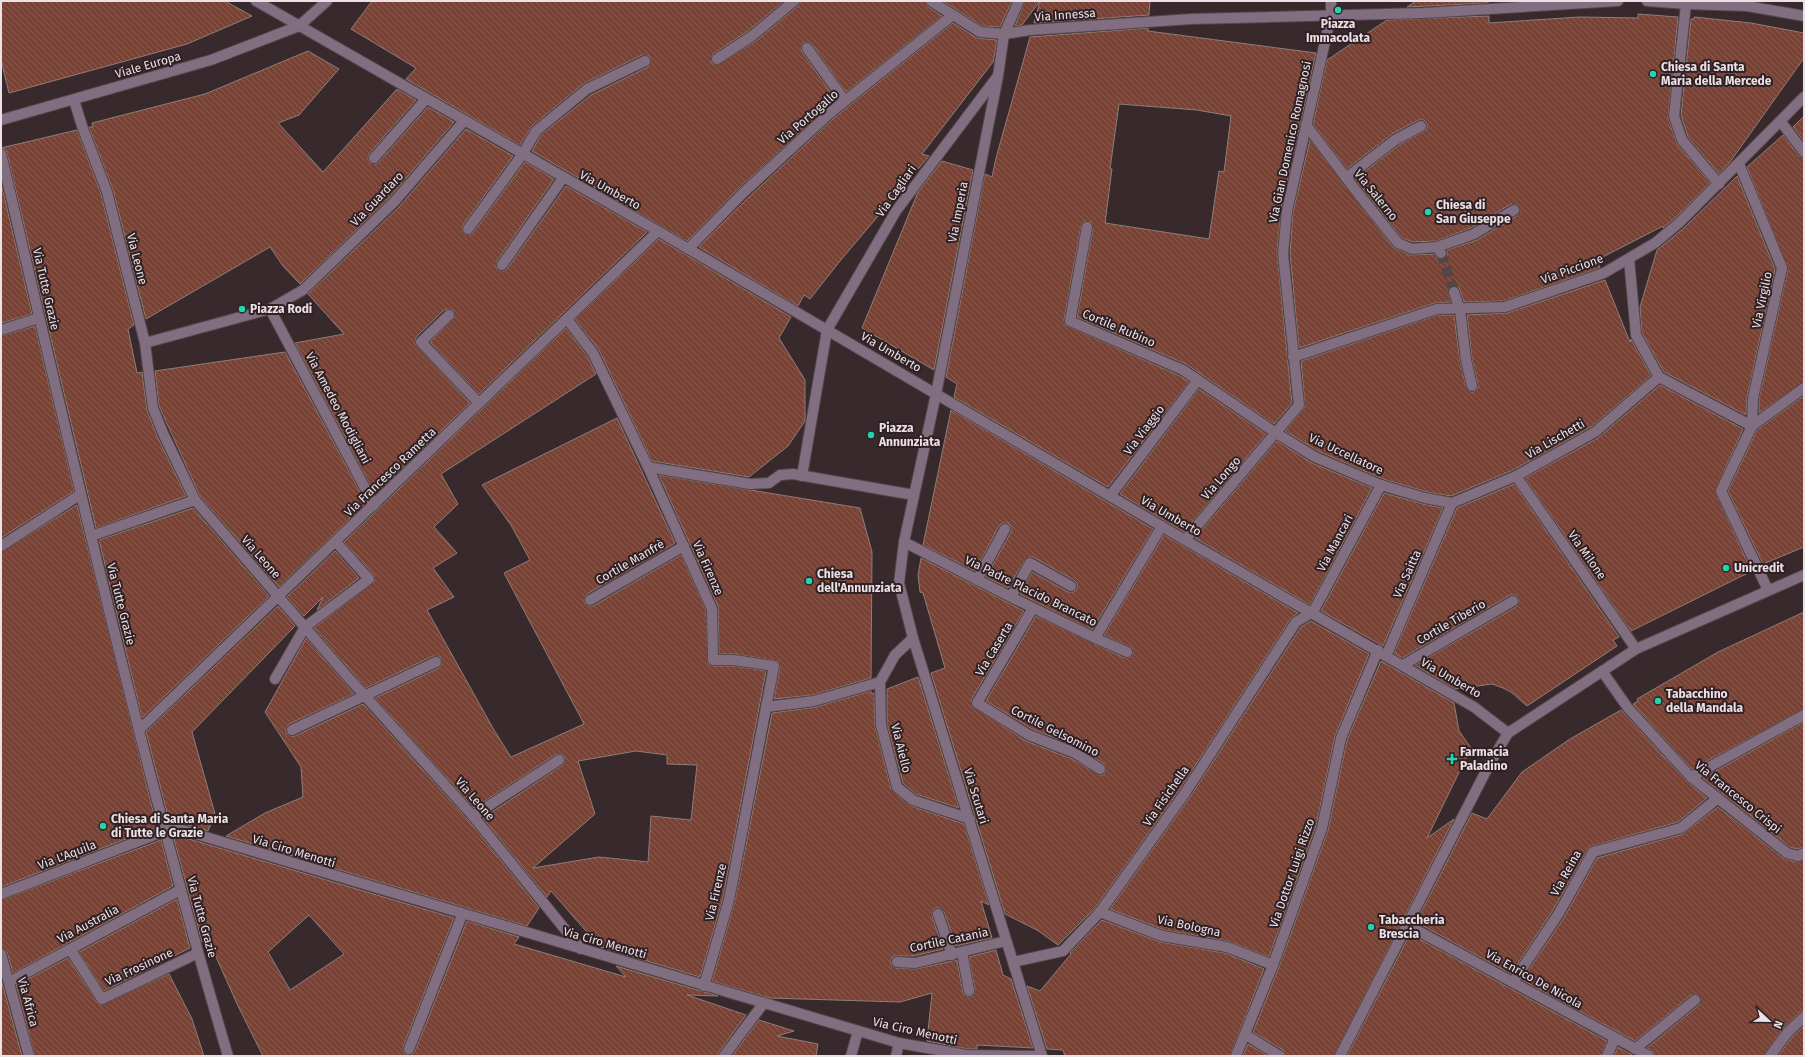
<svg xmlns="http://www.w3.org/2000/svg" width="1805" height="1057" font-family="'Fira Sans',sans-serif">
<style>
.building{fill:url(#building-back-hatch);stroke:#8f7d78;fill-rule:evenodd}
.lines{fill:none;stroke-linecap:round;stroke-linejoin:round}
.minor-tunnel{stroke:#534548;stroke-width:10;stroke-dasharray:10 5;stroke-linecap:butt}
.minor-casing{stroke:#55464a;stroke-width:12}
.minor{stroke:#816e81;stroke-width:10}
.poi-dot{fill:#20d5b0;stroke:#2e2024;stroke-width:1.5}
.labels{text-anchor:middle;stroke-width:4;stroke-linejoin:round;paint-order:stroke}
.street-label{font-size:12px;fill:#ece1e4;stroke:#2e2024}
.poi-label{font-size:12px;font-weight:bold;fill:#ece1e4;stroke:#2e2024;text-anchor:start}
</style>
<defs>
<pattern id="building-back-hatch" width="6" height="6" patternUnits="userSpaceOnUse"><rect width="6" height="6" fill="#7a4234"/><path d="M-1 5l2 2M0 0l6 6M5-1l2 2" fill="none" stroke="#8d5d51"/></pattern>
</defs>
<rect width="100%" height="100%" fill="#38292d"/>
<g class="building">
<path d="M 1,1 L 225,1 L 252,16 L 187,44 L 9,93 L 1,60 Z"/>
<path d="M 372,1 L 784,1 L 748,31 L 713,54 L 711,60 L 712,63 L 717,65 L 756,41 L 798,6 L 800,1 L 925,1 L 927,6 L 942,16 L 846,92 L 812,44 L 807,42 L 803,43 L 801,48 L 802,52 L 836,100 L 740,187 L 687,241 L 532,151 L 541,135 L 591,95 L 648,67 L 651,61 L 649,56 L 642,55 L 583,84 L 532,126 L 520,145 L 406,79 L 416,68 L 351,29 Z"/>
<path d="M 943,1 L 1012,1 L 1000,27 L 982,26 Z"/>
<path d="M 1025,1 L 1040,1 L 1022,25 L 1015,26 Z"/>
<path d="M 1040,1 L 1150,1 L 1149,15 L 1034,23 Z"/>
<path d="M 1416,1 L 1488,1 L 1488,3 L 1407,7 Z"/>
<path d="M 1638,14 L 1678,17 L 1668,118 L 1677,144 L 1710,183 L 1675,218 L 1663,228 L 1663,226 L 1597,260 L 1600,268 L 1504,301 L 1464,302 L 1459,287 L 1452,286 L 1448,291 L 1451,302 L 1435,303 L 1299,348 L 1290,254 L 1293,212 L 1310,140 L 1393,247 L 1409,255 L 1434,254 L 1438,259 L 1444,259 L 1447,256 L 1447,250 L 1477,240 L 1517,216 L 1520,210 L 1517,205 L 1511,204 L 1471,228 L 1436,241 L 1413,242 L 1402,238 L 1355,179 L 1399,145 L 1424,131 L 1427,129 L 1427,123 L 1424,120 L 1418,120 L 1392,134 L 1347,169 L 1313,124 L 1327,60 L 1387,20 L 1489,16 L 1489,23 L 1579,17 L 1638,18 Z"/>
<path d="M 1694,17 L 1751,23 L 1804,33 L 1804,58 L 1730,162 L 1719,174 L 1688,137 L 1681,115 L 1691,19 L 1694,19 Z"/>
<path d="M 953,23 L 977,38 L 997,40 L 993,62 L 922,154 L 929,156 L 840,261 L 810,299 L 804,295 L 798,306 L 699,247 L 749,197 L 835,117 Z"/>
<path d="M 1148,28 L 1148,31 L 1316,53 L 1281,210 L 1277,253 L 1292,403 L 1274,424 L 1186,364 L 1077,317 L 1093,228 L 1091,222 L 1084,221 L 1081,226 L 1064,320 L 1065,325 L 1180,376 L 1189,382 L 1108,487 L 954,397 L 957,384 L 946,377 L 985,174 L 992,177 L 996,158 L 1030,37 ZM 1119,104 L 1197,110 L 1231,116 L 1224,172 L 1219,171 L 1209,239 L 1105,223 L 1112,169 L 1110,169 Z"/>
<path d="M 308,51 L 339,69 L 299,115 L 278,123 L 323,172 L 397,89 L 416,100 L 369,154 L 368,160 L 370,163 L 376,164 L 379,162 L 428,107 L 454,122 L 389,198 L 300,284 L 283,266 L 270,247 L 146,319 L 113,190 L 89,127 L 93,127 L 92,123 L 205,94 Z"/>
<path d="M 1804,116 L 1804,141 L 1793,127 Z"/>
<path d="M 466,129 L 513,156 L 463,225 L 462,231 L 465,234 L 470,235 L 473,233 L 525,162 L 554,179 L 497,261 L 496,267 L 499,270 L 504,271 L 507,269 L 566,186 L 647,232 L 479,394 L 430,342 L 455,317 L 453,310 L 448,309 L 444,310 L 416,337 L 415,344 L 470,403 L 375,494 L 295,343 L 344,334 L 308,294 L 399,207 Z"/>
<path d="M 77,130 L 101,194 L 134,325 L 128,329 L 137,373 L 142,372 L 147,410 L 157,436 L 186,496 L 96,528 L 7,153 L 5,149 L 1,148 Z"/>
<path d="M 1783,135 L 1799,156 L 1804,158 L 1804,382 L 1759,413 L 1759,399 L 1788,269 L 1747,167 Z"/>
<path d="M 942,161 L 973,170 L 934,370 L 862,328 L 918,192 Z"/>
<path d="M 1737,176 L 1775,269 L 1747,397 L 1746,415 L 1664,372 L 1642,333 L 1640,307 L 1657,250 L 1684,228 Z"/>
<path d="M 1,183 L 32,314 L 1,323 Z"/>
<path d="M 659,239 L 791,317 L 779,338 L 805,380 L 805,421 L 788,446 L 749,477 L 652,461 L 599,350 L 575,319 Z"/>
<path d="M 1605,280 L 1630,342 L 1631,339 L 1651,376 L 1591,427 L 1513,470 L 1451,496 L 1427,492 L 1383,479 L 1318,451 L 1285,431 L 1305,407 L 1301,361 L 1438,315 L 1454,315 L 1460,361 L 1466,387 L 1470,392 L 1474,392 L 1478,388 L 1478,385 L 1472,359 L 1467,315 L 1507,313 Z"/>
<path d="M 35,326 L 74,491 L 1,538 L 1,336 Z"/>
<path d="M 566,328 L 587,356 L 596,374 L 441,474 L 458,504 L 434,527 L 457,553 L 433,568 L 454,597 L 427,610 L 494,730 L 511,757 L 584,724 L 504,573 L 530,560 L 511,525 L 482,485 L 617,418 L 675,543 L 587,594 L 584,600 L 585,604 L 590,606 L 593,606 L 681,555 L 706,610 L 708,664 L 713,666 L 734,666 L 766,671 L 723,898 L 700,977 L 600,947 L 551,891 L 547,897 L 483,818 L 563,765 L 565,760 L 564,756 L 559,754 L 555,755 L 474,808 L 375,698 L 439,668 L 442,663 L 440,657 L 433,656 L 366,688 L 314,628 L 375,581 L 374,575 L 344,542 ZM 636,751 L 667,755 L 667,764 L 697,765 L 691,820 L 651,816 L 648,862 L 599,857 L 533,868 L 595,814 L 578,761 Z"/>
<path d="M 285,352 L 366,503 L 279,587 L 200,496 L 159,406 L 155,371 Z"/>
<path d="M 1660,385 L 1743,429 L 1715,491 L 1751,570 L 1749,571 L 1750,572 L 1631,631 L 1525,478 L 1598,438 Z"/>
<path d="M 1199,389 L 1266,434 L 1184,532 L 1120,494 Z"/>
<path d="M 1804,396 L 1804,547 L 1763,564 L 1728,491 L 1757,430 Z"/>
<path d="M 951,410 L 1153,529 L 1092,630 L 1020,594 L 1032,572 L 1068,592 L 1074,592 L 1077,589 L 1077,583 L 1074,580 L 1033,557 L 1030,557 L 1025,560 L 1008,588 L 986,577 L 1011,532 L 1011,526 L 1008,523 L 1002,523 L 999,526 L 975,571 L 923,545 Z"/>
<path d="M 1277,441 L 1312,463 L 1372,488 L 1310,605 L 1195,538 Z"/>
<path d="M 659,475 L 860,508 L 872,552 L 871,678 L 813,695 L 774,699 L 780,667 L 778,661 L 735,654 L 719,654 L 718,606 Z"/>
<path d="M 1514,484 L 1619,637 L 1613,640 L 1617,646 L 1527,706 L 1511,692 L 1503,688 L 1492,684 L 1455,689 L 1415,665 L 1516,607 L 1519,601 L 1516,595 L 1510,595 L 1402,658 L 1394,653 L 1457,508 Z"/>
<path d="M 1384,493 L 1423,504 L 1443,508 L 1383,646 L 1321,611 Z"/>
<path d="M 77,505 L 157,827 L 1,887 L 1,552 Z"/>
<path d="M 193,508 L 269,596 L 142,718 L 99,540 Z"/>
<path d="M 1164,535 L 1298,613 L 1291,618 L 1180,789 L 1095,908 L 1058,945 L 1037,930 L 1005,914 L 931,673 L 945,668 L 923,593 L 920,592 L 918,575 L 921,558 L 1024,611 L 971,700 L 972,706 L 1026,741 L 1072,759 L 1100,775 L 1103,775 L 1106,770 L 1104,764 L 1078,747 L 1032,729 L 986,701 L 1036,616 L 1124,658 L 1131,657 L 1133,652 L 1132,648 L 1104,635 Z"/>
<path d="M 335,551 L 359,578 L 317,610 L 323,597 L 304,616 L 287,597 Z"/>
<path d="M 278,606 L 295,626 L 192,732 L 215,814 L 208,831 L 181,823 L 170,824 L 146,732 Z"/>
<path d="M 1804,612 L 1804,709 L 1692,769 L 1633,704 L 1638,701 L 1637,699 L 1718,652 Z"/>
<path d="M 1311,621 L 1369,654 L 1335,736 L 1316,826 L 1269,957 L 1228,941 L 1164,930 L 1110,909 L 1190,797 L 1301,627 Z"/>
<path d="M 306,638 L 354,694 L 289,724 L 286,729 L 286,733 L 291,736 L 295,736 L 363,704 L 468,820 L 539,908 L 527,926 L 226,836 L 265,813 L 303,797 L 301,767 L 265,712 Z"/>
<path d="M 1381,661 L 1454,703 L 1459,731 L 1471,748 L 1427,838 L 1454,819 L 1334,1056 L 1286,1056 L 1283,1050 L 1253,1032 L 1279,967 L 1328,830 L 1347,740 Z"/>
<path d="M 918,677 L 959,808 L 916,794 L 903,783 L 887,724 L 887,689 Z"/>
<path d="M 871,691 L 871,694 L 874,693 L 875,726 L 891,789 L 911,806 L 964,824 L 989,905 L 981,901 L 992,938 L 956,946 L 944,912 L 940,908 L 936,908 L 933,910 L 932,916 L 943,949 L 914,956 L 894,956 L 891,959 L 891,965 L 896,968 L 915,969 L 957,960 L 963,993 L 964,995 L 970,997 L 973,996 L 975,990 L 969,957 L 996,950 L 1003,975 L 1011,979 L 1033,1048 L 977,1045 L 977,1049 L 967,1049 L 927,1041 L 932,993 L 900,1002 L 769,998 L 712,981 L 735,901 L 772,713 L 816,707 Z"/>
<path d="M 1621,710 L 1686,781 L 1707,798 L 1678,822 L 1589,847 L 1553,910 L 1511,974 L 1416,922 L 1472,813 L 1487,819 L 1522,772 L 1570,739 Z"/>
<path d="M 1804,722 L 1804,847 L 1797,849 L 1790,847 L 1703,778 Z"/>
<path d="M 1718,807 L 1783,858 L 1796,862 L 1804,860 L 1804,1011 L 1800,1012 L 1783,1028 L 1764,1056 L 1655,1056 L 1654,1052 L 1647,1048 L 1699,1005 L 1701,999 L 1697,994 L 1691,995 L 1635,1041 L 1522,980 L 1565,916 L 1597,858 L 1683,834 Z"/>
<path d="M 173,836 L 179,836 L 454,918 L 403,1047 L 404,1053 L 407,1055 L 413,1054 L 415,1051 L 467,921 L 519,937 L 514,944 L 626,977 L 616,966 L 718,996 L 687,995 L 746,1015 L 719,1052 L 718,1056 L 263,1056 L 238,1006 L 208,939 L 202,942 ZM 309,915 L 344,954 L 290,990 L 268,952 Z"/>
<path d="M 161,840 L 173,886 L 13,973 L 7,952 L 1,948 L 1,900 Z"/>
<path d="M 177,899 L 190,948 L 104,991 L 79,952 Z"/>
<path d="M 1102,920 L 1160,942 L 1225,953 L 1264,969 L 1230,1056 L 1065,1056 L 1063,1050 L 1047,1049 L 1027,986 L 1040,991 L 1071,954 L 1070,953 Z"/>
<path d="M 1410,934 L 1607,1041 L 1601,1056 L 1347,1056 Z"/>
<path d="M 68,958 L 97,1002 L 101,1005 L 169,974 L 192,1019 L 204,1056 L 35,1056 L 16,985 Z"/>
<path d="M 1,979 L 22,1056 L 1,1056 Z"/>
<path d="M 759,1020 L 794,1031 L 777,1036 L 818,1044 L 816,1056 L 732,1056 Z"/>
<path d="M 1804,1026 L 1804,1056 L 1778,1056 L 1793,1036 Z"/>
<path d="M 1248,1044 L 1268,1056 L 1243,1056 Z"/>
<path d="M 1618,1047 L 1632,1055 L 1635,1056 L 1614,1056 Z"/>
</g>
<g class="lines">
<path class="minor-tunnel" d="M 1441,253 L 1454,292"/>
<defs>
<g id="minor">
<path d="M 256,1 L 658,231 L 1185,540 L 1474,707 L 1508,733"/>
<path d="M 931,1 L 980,32 L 1004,34 L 1030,30 L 1191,19 L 1424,13 L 1618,1"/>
<path d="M 1019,1 L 1004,34 L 998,76 L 936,394 L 904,542 L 899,583 L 913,638 L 1042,1056"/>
<path d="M 1647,1 L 1686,4 L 1747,6 L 1804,16"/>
<path d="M 1686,4 L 1674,116 L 1682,140 L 1719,184"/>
<path d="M 807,48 L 845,101"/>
<path d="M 717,59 L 752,36 L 794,1"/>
<path d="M 74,100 L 82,126 L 107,192 L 145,343 L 153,408 L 163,433 L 195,500 L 347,676 L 473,816 L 581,949"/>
<path d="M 1,120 L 211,60 L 299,26 L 327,1"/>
<path d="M 1781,122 L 1804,152"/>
<path d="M 1306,125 L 1357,192 L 1398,243 L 1412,249 L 1437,247 L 1441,253"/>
<path d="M 1,154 C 72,456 140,759 228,1056"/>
<path d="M 374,158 L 426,99"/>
<path d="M 1739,164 L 1782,268 L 1753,398 L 1752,426 L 1721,491 L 1768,590"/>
<path d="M 1346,178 L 1395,140 L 1421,126"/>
<path d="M 1087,227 L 1070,321 L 1183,370 L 1276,433 L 1315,457 L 1381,485 L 1425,498 L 1452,503"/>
<path d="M 468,229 L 522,155 L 536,131 L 587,89 L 645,61"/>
<path d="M 1437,247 L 1474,234 L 1514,210"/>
<path d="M 688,249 L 744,192 L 831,112 L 953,15"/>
<path d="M 1629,259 L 1636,335 L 1659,377"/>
<path d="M 502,265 L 563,178"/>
<path d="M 1454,292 L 1460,310 L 1466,360 L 1472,386"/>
<path d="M 270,309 L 374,505"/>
<path d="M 449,315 L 421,342 L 479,403"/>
<path d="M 567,319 L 593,353 L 648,467 L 712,609 L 713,660 L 734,660 L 774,666 L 729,900 L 704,986"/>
<path d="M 1,330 L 39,318"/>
<path d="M 145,343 L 270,309 L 303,290 L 394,202 L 464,121"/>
<path d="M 1293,357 L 1437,309 L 1505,307 L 1604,273 L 1655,243 L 1679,223 L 1804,97"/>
<path d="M 1659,377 L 1752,426"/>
<path d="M 1752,426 L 1804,388"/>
<path d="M 648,467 L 750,484 L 769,483 L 780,475 L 793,474 L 914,495"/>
<path d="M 802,476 L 827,330 L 896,211 L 997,77"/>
<path d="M 1516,476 L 1636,649"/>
<path d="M 1110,496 L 1198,380"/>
<path d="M 1452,503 L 1516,476 L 1595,432 L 1659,377"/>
<path d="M 91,536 L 195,500"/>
<path d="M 1185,540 L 1299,405 L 1283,254 L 1287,211 L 1331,15 L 1331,1"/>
<path d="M 904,542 L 1011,597 L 1095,638 L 1162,526"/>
<path d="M 1,546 L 81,494"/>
<path d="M 977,580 L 1005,529"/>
<path d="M 1011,597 L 1030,563 L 1071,586"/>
<path d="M 590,600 L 684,546"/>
<path d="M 1033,608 L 977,703 L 1029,735 L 1075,753 L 1100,769"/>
<path d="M 1095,638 L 1127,652"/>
<path d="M 1386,656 L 1452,503"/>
<path d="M 1403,665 L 1513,601"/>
<path d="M 1602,671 L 1628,708 L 1691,777 L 1787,853 L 1798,856 L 1804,853"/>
<path d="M 275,679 L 305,627 L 369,579 L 336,542"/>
<path d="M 880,682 L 881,725 L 897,787 L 913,800 L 970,819"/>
<path d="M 880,682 L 895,655 L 913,638"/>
<path d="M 766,707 L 814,701 L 880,682"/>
<path d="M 139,730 L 658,231"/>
<path d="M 292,730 L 436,662"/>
<path d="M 1691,777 L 1804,715"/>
<path d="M 473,816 L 559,760"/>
<path d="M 1,894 L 165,831 L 179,829 L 899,1043 L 966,1055 L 1041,1056"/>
<path d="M 1100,912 L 1162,936 L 1227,947 L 1273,965"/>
<path d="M 938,914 L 952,955"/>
<path d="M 1407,925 L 1649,1056"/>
<path d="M 70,949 L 102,999 L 198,953"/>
<path d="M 962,952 L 969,991"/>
<path d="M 1,954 L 29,1056"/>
<path d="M 897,962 L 915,963 L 1006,941"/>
<path d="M 1013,962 L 1063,951 L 1100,912 L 1185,793 L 1296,622 L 1313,612 L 1381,485"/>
<path d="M 9,982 L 180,890"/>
<path d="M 1513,982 L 1559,913 L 1593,852 L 1681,828 L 1718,798"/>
<path d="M 1246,1035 L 1280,1056"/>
<path d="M 409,1049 L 462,915"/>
<path d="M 1635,1049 L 1695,1000"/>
<path d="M 724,1056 L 763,1004"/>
<path d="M 851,1056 L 858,1031"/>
<path d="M 896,1056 L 899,1043"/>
<path d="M 1236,1056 L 1273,965 L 1322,828 L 1341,738 L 1378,650"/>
<path d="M 1340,1056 L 1489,765 L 1508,733 L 1636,649 L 1804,575"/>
<path d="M 1607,1056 L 1615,1038"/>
<path d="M 1770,1056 L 1788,1032 L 1804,1017"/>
</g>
</defs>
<use href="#minor" class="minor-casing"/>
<use href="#minor" class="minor"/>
</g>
<g class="poi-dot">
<circle cx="1338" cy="10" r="4"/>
<circle cx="1653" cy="74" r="4"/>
<circle cx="1428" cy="212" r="4"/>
<circle cx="242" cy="309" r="4"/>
<circle cx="871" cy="435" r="4"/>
<circle cx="1726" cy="568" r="4"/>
<circle cx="809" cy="581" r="4"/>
<circle cx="1658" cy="701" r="4"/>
<path d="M1450 753h4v4h4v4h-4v4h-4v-4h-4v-4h4z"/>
<circle cx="103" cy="826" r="4"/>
<circle cx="1371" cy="927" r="4"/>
</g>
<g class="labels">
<g class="street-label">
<text transform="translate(1065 15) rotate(-4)" y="4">Via Innessa</text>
<text transform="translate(148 65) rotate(-16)" y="4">Viale Europa</text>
<text transform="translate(808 117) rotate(-41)" y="4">Via Portogallo</text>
<text transform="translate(1290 142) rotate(-78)" y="4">Via Gian Domenico Romagnosi</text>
<text transform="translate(610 190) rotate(29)" y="4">Via Umberto</text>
<text transform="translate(896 191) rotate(-55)" y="4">Via Cagliari</text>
<text transform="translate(1376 195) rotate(51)" y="4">Via Salerno</text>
<text transform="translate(377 199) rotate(-46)" y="4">Via Guardaro</text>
<text transform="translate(958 212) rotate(-79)" y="4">Via Imperia</text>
<text transform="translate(137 259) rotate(76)" y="4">Via Leone</text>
<text transform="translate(1572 269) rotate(-20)" y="4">Via Piccione</text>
<text transform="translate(46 289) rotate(77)" y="4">Via Tutte Grazie</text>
<text transform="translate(1762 300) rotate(-78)" y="4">Via Virgilio</text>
<text transform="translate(1119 328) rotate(23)" y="4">Cortile Rubino</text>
<text transform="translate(891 352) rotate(30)" y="4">Via Umberto</text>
<text transform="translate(338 408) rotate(62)" y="4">Via Amedeo Modigliani</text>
<text transform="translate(1144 430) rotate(-53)" y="4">Via Viaggio</text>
<text transform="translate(1555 439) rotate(-30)" y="4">Via Lischetti</text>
<text transform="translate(1346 454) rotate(25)" y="4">Via Uccellatore</text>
<text transform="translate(390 472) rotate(-44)" y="4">Via Francesco Rametta</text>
<text transform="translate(1221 478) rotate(-49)" y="4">Via Longo</text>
<text transform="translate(1171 516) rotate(30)" y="4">Via Umberto</text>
<text transform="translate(1335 543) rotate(-62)" y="4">Via Mancari</text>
<text transform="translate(1587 555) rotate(55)" y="4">Via Milone</text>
<text transform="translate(261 557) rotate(49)" y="4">Via Leone</text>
<text transform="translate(630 562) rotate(-30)" y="4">Cortile Manfrè</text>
<text transform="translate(708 568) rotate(66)" y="4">Via Firenze</text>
<text transform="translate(1407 574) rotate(-66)" y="4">Via Saitta</text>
<text transform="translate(1031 591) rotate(26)" y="4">Via Padre Placido Brancato</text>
<text transform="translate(121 604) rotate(76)" y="4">Via Tutte Grazie</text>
<text transform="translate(1451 622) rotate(-30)" y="4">Cortile Tiberio</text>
<text transform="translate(994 649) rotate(-59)" y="4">Via Caserta</text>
<text transform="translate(1451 678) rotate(30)" y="4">Via Umberto</text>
<text transform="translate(1055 731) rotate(27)" y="4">Cortile Gelsomino</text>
<text transform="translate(901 748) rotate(76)" y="4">Via Aiello</text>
<text transform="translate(976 796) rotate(73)" y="4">Via Scutari</text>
<text transform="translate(1166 796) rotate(-55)" y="4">Via Fisichella</text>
<text transform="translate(1738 797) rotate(39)" y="4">Via Francesco Crispi</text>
<text transform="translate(475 799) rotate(49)" y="4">Via Leone</text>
<text transform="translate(294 851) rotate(17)" y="4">Via Ciro Menotti</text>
<text transform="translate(67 855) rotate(-21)" y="4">Via L'Aquila</text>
<text transform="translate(1292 873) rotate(-71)" y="4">Via Dottor Luigi Rizzo</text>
<text transform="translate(1566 873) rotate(-61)" y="4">Via Reina</text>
<text transform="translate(716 892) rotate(-77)" y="4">Via Firenze</text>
<text transform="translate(202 917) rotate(75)" y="4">Via Tutte Grazie</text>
<text transform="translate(88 924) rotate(-28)" y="4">Via Australia</text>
<text transform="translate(1189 926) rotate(12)" y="4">Via Bologna</text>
<text transform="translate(949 940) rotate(-12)" y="4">Cortile Catania</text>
<text transform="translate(605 943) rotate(16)" y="4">Via Ciro Menotti</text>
<text transform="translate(139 967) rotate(-25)" y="4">Via Frosinone</text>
<text transform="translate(1534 979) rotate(29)" y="4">Via Enrico De Nicola</text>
<text transform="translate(28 1002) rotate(75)" y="4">Via Africa</text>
<text transform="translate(915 1031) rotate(13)" y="4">Via Ciro Menotti</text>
</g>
<g class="poi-label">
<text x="1338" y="28" text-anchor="middle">Piazza<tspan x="1338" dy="14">Immacolata</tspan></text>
<text x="1661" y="71">Chiesa di Santa<tspan x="1661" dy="14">Maria della Mercede</tspan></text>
<text x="1436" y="209">Chiesa di<tspan x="1436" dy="14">San Giuseppe</tspan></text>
<text x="250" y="313">Piazza Rodi</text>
<text x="879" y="432">Piazza<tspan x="879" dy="14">Annunziata</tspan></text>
<text x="1734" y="572">Unicredit</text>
<text x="817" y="578">Chiesa<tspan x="817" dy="14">dell'Annunziata</tspan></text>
<text x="1666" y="698">Tabacchino<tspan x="1666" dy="14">della Mandala</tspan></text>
<text x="1460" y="756">Farmacia<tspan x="1460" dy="14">Paladino</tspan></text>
<text x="111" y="823">Chiesa di Santa Maria<tspan x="111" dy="14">di Tutte le Grazie</tspan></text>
<text x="1379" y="924">Tabaccheria<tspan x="1379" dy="14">Brescia</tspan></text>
</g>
</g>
<rect width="1805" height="1057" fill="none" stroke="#ece1e4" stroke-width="4"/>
<g transform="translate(1769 1021) rotate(112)" stroke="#2e2024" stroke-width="3" paint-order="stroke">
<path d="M0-3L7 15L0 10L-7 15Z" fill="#ece1e4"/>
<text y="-6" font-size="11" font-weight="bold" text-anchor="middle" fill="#ece1e4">N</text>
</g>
</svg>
